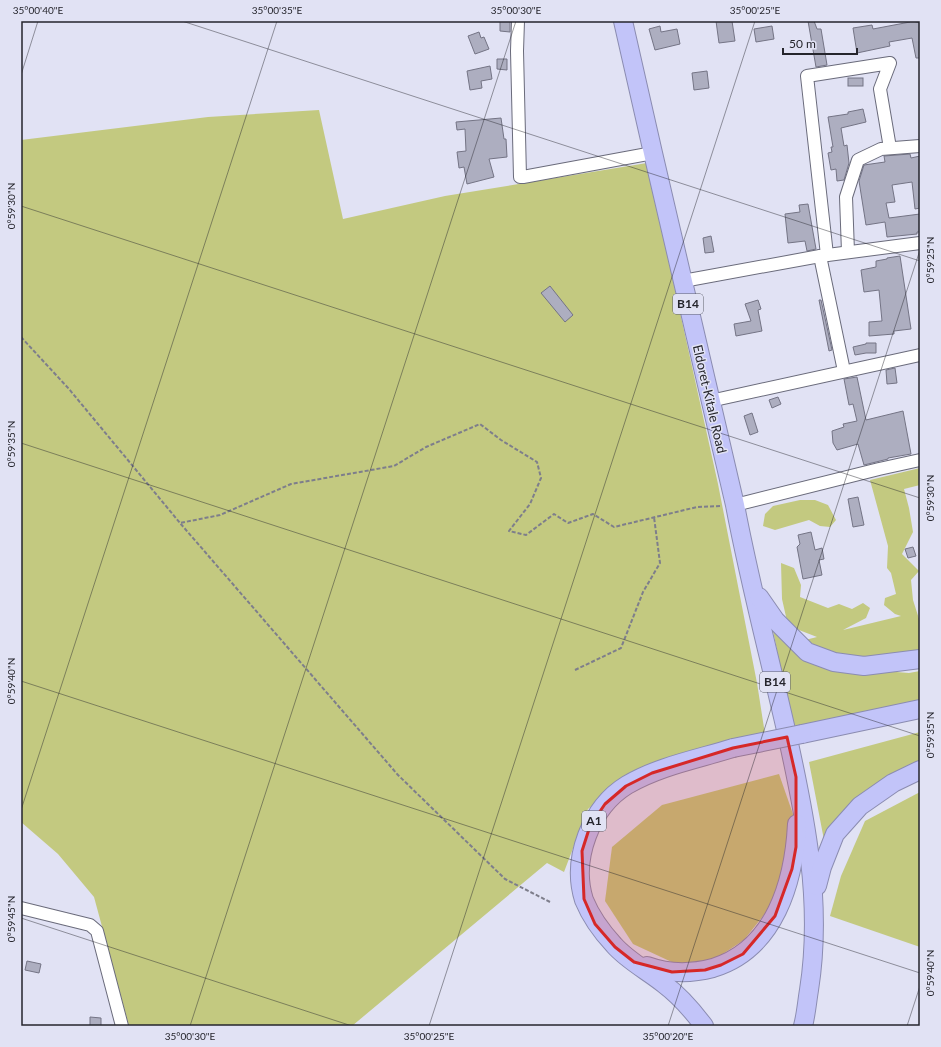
<svg xmlns="http://www.w3.org/2000/svg" width="941" height="1047" font-family="Lato,sans-serif">
<style>
.green{fill:#c3c980}
.building{fill:#adaec0;stroke:#747485}
.lines{fill:none;stroke-linecap:round;stroke-linejoin:round}
.minor-casing{stroke:#6a6b7b;stroke-width:14}
.highway-casing{stroke:#8b8cb1;stroke-width:20}
.path{stroke:#7e7e8b;stroke-width:2;stroke-dasharray:4 2;stroke-linecap:butt}
.minor{stroke:#fff;stroke-width:12}
.highway{stroke:#c2c4f9;stroke-width:18}
.highway-bridge-casing{stroke:#8b8cb1;stroke-width:20;stroke-linecap:butt}
.highway-bridge{stroke:#c2c4f9;stroke-width:18}
.marked{fill:#d62828;fill-opacity:0.2;stroke:#d62828;stroke-width:3;stroke-linejoin:round}
.ticks{fill:none;stroke:#25252c;stroke-width:1;stroke-opacity:0.45}
.labels{text-anchor:middle;stroke-width:3;stroke-linejoin:round;paint-order:stroke}
.shield{fill:#e1e2f4;stroke:#5d5e68;stroke-width:1}
.shield-label{font-size:12px;font-weight:bold;fill:#25252c}
.street-label{font-size:13px;fill:#25252c;stroke:#e1e2f4}
.neatline{fill:none;stroke:#25252c;stroke-width:1.5}
.ticks-label{font-size:10px;text-anchor:middle;fill:#25252c}
</style>
<rect width="100%" height="100%" fill="#e1e2f4"/>
<g class="green">
<path d="M 319,110 L 343,219 L 445,196 L 647,163 L 718,484 L 757,683 L 765,734 L 633,772 L 588,809 L 564,872 L 547,863 L 352,1026 L 129,1026 L 94,897 L 58,854 L 21,822 L 21,140 L 208,117 Z"/>
<path d="M 920,468 L 920,485 L 904,489 L 909,508 L 913,532 L 902,554 L 919,571 L 911,580 L 913,600 L 920,622 L 920,651 L 874,658 L 840,657 L 805,640 L 817,637 L 799,630 L 787,621 L 782,599 L 781,563 L 794,568 L 801,585 L 800,597 L 828,608 L 839,604 L 852,609 L 863,603 L 870,608 L 866,618 L 843,630 L 901,616 L 895,614 L 884,605 L 885,598 L 896,594 L 891,573 L 887,568 L 888,546 L 870,480 Z"/>
<path d="M 800,500 L 815,500 L 828,505 L 836,520 L 830,527 L 820,526 L 809,520 L 775,530 L 763,526 L 765,514 L 773,506 Z"/>
<path d="M 773,631 L 819,666 L 909,673 L 920,671 L 920,703 L 793,727 Z"/>
<path d="M 920,732 L 920,765 L 866,790 L 824,840 L 809,762 Z"/>
<path d="M 779,774 L 794,817 L 785,873 L 771,906 L 744,940 L 715,959 L 676,964 L 633,944 L 605,901 L 612,847 L 662,805 Z"/>
<path d="M 920,792 L 920,947 L 830,916 L 841,876 L 865,821 Z"/>
</g>
<g class="building">
<path d="M 500,21 L 510,21 L 510,32 L 500,31 Z"/>
<path d="M 716,21 L 732,21 L 735,41 L 719,43 Z"/>
<path d="M 808,21 L 814,21 L 817,29 L 821,29 L 827,65 L 816,67 Z"/>
<path d="M 910,21 L 920,21 L 920,58 L 916,58 L 912,38 L 889,42 L 890,46 L 857,53 L 853,28 L 872,25 L 873,29 L 910,22 Z"/>
<path d="M 660,26 L 661,32 L 677,29 L 680,44 L 655,50 L 649,29 Z"/>
<path d="M 772,26 L 774,39 L 756,42 L 754,29 Z"/>
<path d="M 479,32 L 481,38 L 484,37 L 489,49 L 475,54 L 468,36 Z"/>
<path d="M 497,59 L 507,59 L 507,70 L 497,69 Z"/>
<path d="M 490,66 L 492,79 L 481,81 L 482,88 L 470,90 L 467,71 Z"/>
<path d="M 707,71 L 709,88 L 694,90 L 692,73 Z"/>
<rect x="848" y="78" width="15" height="8"/>
<path d="M 863,109 L 866,122 L 841,128 L 844,146 L 847,145 L 849,163 L 844,180 L 837,181 L 836,169 L 831,170 L 828,153 L 832,152 L 831,147 L 833,147 L 828,117 L 848,114 L 848,112 Z"/>
<path d="M 501,118 L 504,139 L 506,139 L 507,157 L 489,159 L 494,177 L 467,184 L 464,167 L 459,168 L 457,152 L 466,151 L 465,129 L 457,130 L 456,122 Z"/>
<path d="M 910,154 L 911,158 L 920,156 L 920,208 L 915,209 L 912,182 L 892,185 L 895,202 L 886,203 L 889,218 L 920,214 L 920,232 L 917,232 L 917,234 L 887,237 L 885,222 L 866,225 L 859,181 L 864,165 L 885,162 L 884,156 Z"/>
<path d="M 808,204 L 816,249 L 807,251 L 805,241 L 788,243 L 785,214 L 800,212 L 799,205 Z"/>
<path d="M 711,236 L 714,252 L 705,253 L 703,238 Z"/>
<path d="M 900,256 L 911,329 L 894,331 L 894,334 L 869,336 L 869,322 L 882,321 L 879,290 L 864,292 L 861,270 L 876,267 L 876,261 L 887,259 L 887,258 Z"/>
<path d="M 550,286 L 573,315 L 565,322 L 541,293 Z"/>
<path d="M 758,300 L 761,309 L 758,310 L 762,331 L 736,336 L 734,324 L 751,321 L 745,304 Z"/>
<path d="M 819,300 L 821,300 L 832,350 L 829,351 Z"/>
<path d="M 866,343 L 876,343 L 876,353 L 866,353 L 855,355 L 853,347 L 866,344 Z"/>
<path d="M 895,368 L 897,383 L 887,384 L 886,370 Z"/>
<path d="M 857,377 L 866,420 L 903,411 L 911,454 L 888,458 L 888,459 L 864,465 L 858,444 L 837,450 L 833,443 L 832,431 L 844,427 L 843,424 L 857,421 L 853,404 L 849,405 L 844,379 Z"/>
<path d="M 778,397 L 781,404 L 772,408 L 769,400 Z"/>
<path d="M 752,413 L 758,432 L 750,435 L 744,416 Z"/>
<path d="M 858,497 L 864,525 L 853,527 L 848,499 Z"/>
<path d="M 811,532 L 815,550 L 822,548 L 824,559 L 819,560 L 822,575 L 803,579 L 797,547 L 800,544 L 798,535 Z"/>
<path d="M 913,547 L 916,556 L 908,558 L 905,549 Z"/>
<path d="M 27,961 L 41,964 L 39,973 L 25,970 Z"/>
<path d="M 90,1017 L 101,1018 L 101,1026 L 90,1026 Z"/>
</g>
<g class="lines">
<defs>
<g id="minor">
<path d="M 518,21 L 517,51 L 520,177 L 523,177 L 653,153"/>
<path d="M 848,252 L 846,197 L 858,160 L 881,149 L 920,146"/>
<path d="M 827,255 L 807,76 L 890,63 L 880,89 L 890,148"/>
<path d="M 820,256 L 844,371"/>
<path d="M 683,281 L 820,256 L 920,243"/>
<path d="M 710,401 L 920,355"/>
<path d="M 735,505 L 879,469 L 920,460"/>
<path d="M 21,908 L 90,925 L 97,931 L 122,1026"/>
</g>
<g id="highway">
<path d="M 623,21 L 653,153 L 735,505 C 749,580 769,655 786,730 C 805,815 823,902 809,990 C 807,1002 806,1015 803,1026"/>
<path d="M 759,597 L 775,620 L 807,652 L 834,662 L 864,666 L 920,659"/>
<path d="M 802,734 L 920,709"/>
<path d="M 817,886 L 822,867 L 835,834 L 860,806 L 893,783 L 920,770"/>
<path d="M 647,966 C 669,974 690,974 713,968 C 775,949 794,882 797,824"/>
<path d="M 704,1026 C 692,1010 680,996 664,984 C 648,971 628,961 614,945 C 601,931 591,917 584,900 C 571,859 591,807 627,785 C 659,766 698,759 733,748"/>
</g>
</defs>
<use href="#minor" class="minor-casing"/>
<use href="#highway" class="highway-casing"/>
<g class="path">
<path d="M 21,337 L 69,389 L 180,523"/>
<path d="M 575,670 L 621,648 L 643,592 L 660,563 L 654,517"/>
<path d="M 550,902 L 505,879 L 398,775 L 180,523 L 220,515 L 291,484 L 394,466 L 426,447 L 480,424 L 501,440 L 537,462 L 541,478 L 530,504 L 509,531 L 526,535 L 554,514 L 568,523 L 593,514 L 614,527 L 697,507 L 721,506"/>
</g>
<use href="#minor" class="minor"/>
<use href="#highway" class="highway"/>
<defs>
<path id="highway-bridge" d="M 733,748 L 802,734"/>
</defs>
<use href="#highway-bridge" class="highway-bridge-casing"/>
<use href="#highway-bridge" class="highway-bridge"/>
</g>
<path class="marked" d="M 787,737 L 796,777 L 796,847 L 792,869 L 775,916 L 743,954 L 721,965 L 705,970 L 672,972 L 634,962 L 615,947 L 595,924 L 584,899 L 582,851 L 590,826 L 605,804 L 626,786 L 652,773 L 733,748 Z"/>
<path class="ticks" d="M 182,21 L 920,261M 913,21 L 920,23M 21,75 L 38,21M 21,206 L 920,498M 21,443 L 920,736M 21,681 L 920,973M 21,810 L 277,21M 21,918 L 352,1026M 190,1026 L 516,21M 429,1026 L 755,21M 668,1026 L 920,250M 907,1026 L 920,986"/>
<g class="labels">
<g class="shield">
<rect x="673" y="294" width="30" height="20" rx="3"/>
<rect x="760" y="672" width="30" height="20" rx="3"/>
<rect x="582" y="811" width="24" height="20" rx="3"/>
</g>
<g class="shield-label">
<text x="688" y="308">B14</text>
<text x="775" y="686">B14</text>
<text x="594" y="825">A1</text>
</g>
<g class="street-label">
<text transform="translate(710 399) rotate(77)" y="5">Eldoret-Kitale Road</text>
</g>
</g>
<rect width="941" height="1047" fill="none" stroke="#e1e2f4" stroke-width="44"/>
<path d="M783 48v6h74v-6" fill="none" stroke="#25252c" stroke-width="2"/>
<text x="789" y="48" font-size="12" fill="#25252c" stroke="#e1e2f4" stroke-width="3" paint-order="stroke">50 m</text>
<rect x="22" y="22" width="897" height="1003" class="neatline"/>
<g class="ticks-label">
<text x="38" y="14">35°00'40"E</text>
<text x="277" y="14">35°00'35"E</text>
<text x="516" y="14">35°00'30"E</text>
<text x="755" y="14">35°00'25"E</text>
<text transform="translate(11 206) rotate(-90)" y="4">0°59'30"N</text>
<text transform="translate(930 260) rotate(-90)" y="4">0°59'25"N</text>
<text transform="translate(11 444) rotate(-90)" y="4">0°59'35"N</text>
<text transform="translate(930 498) rotate(-90)" y="4">0°59'30"N</text>
<text transform="translate(11 681) rotate(-90)" y="4">0°59'40"N</text>
<text transform="translate(930 735) rotate(-90)" y="4">0°59'35"N</text>
<text transform="translate(11 919) rotate(-90)" y="4">0°59'45"N</text>
<text transform="translate(930 973) rotate(-90)" y="4">0°59'40"N</text>
<text x="190" y="1040">35°00'30"E</text>
<text x="429" y="1040">35°00'25"E</text>
<text x="668" y="1040">35°00'20"E</text>
</g>
</svg>
